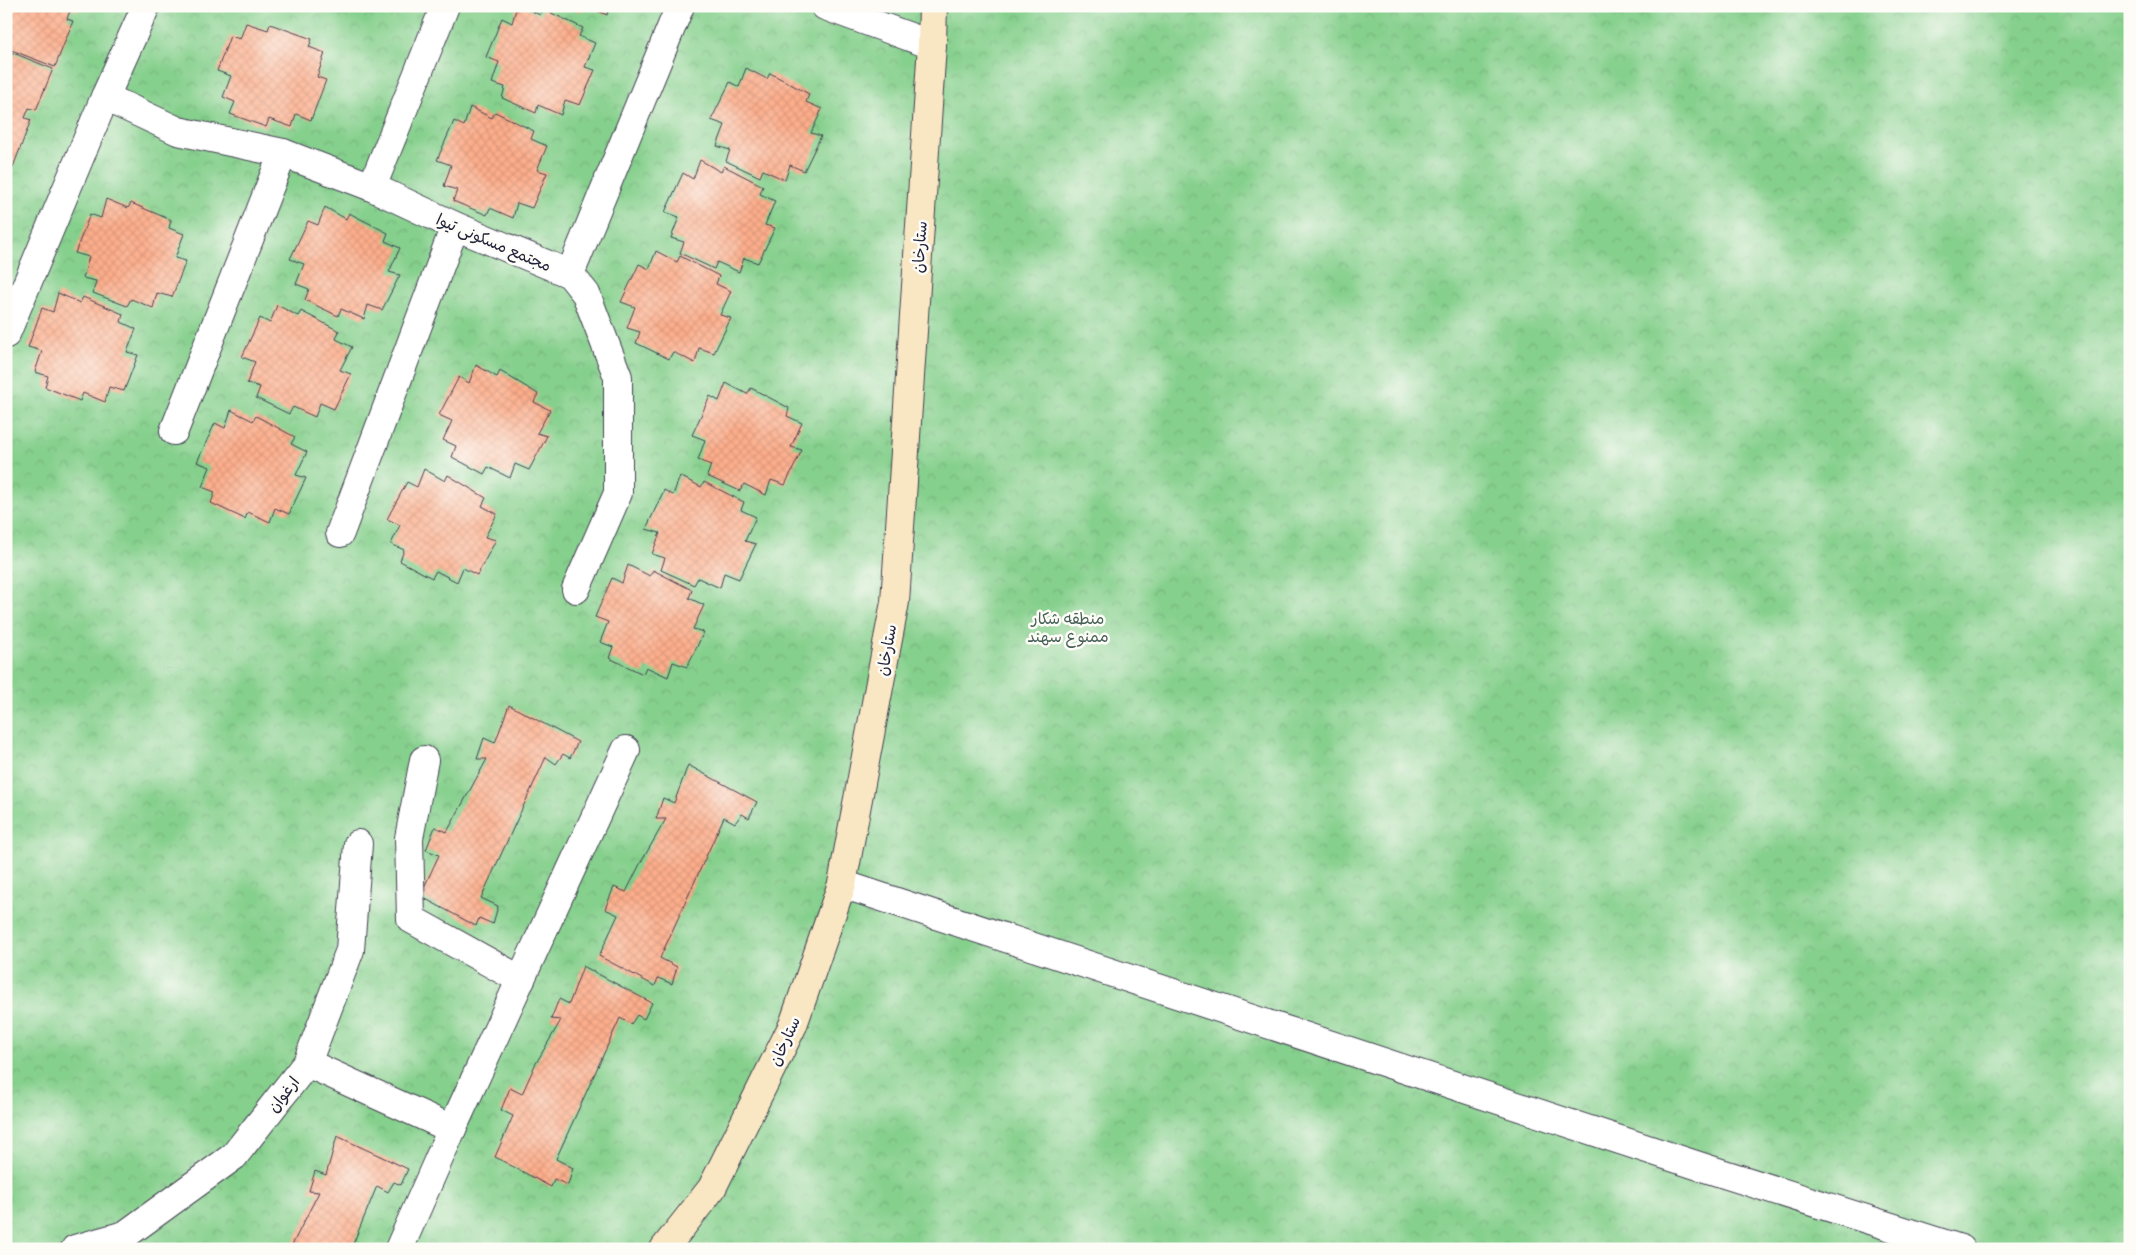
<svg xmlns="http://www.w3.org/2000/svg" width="2136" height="1255" font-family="Dekko,'Playpen Sans Arabic',sans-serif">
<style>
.park{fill:url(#park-crowns);stroke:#547964}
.building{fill:url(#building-cross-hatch)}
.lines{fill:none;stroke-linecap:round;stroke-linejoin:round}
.street-casing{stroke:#413f50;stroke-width:30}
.secondary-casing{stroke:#413f50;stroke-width:30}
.street{stroke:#fff;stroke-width:28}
.secondary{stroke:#f9e7c3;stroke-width:28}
.labels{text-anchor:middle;stroke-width:5;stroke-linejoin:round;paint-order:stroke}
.street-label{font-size:16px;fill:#22223b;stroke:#fdfcf7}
.park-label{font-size:16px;fill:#455f58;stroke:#fdfcf7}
</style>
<defs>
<pattern id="park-crowns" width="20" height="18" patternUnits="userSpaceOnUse" patternTransform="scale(1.25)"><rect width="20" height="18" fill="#86d08d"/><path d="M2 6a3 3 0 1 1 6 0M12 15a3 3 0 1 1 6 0" fill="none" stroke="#73b27b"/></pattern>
<pattern id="building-cross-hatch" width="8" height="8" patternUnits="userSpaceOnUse" patternTransform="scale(1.25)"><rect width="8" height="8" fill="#fdae8b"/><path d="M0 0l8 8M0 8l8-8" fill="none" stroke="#d99579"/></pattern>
</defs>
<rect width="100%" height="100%" fill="#fdfcf7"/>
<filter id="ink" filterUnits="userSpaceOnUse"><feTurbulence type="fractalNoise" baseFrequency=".02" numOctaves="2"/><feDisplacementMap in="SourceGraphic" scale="10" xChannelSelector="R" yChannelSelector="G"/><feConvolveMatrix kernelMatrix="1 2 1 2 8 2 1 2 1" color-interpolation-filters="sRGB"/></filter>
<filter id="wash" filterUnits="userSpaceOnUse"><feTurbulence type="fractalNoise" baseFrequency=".0096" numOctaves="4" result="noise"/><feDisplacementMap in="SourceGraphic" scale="20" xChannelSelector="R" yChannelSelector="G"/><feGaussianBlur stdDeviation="1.12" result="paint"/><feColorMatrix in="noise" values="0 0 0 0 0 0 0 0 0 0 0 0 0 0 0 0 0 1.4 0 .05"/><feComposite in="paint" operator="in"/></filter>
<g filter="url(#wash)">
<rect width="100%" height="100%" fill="#efe5c8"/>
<rect class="park" x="6" y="6" width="2124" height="1243"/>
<g id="blocks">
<g class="building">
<path d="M 6,6 L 79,6 L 77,11 L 71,8 L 67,19 L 73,21 L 55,67 L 6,48 Z"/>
<path d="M 517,6 L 522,6 L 540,15 L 543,9 L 583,28 L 579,36 L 595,43 L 585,67 L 595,70 L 580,105 L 565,100 L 561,115 L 538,105 L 536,113 L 502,98 L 505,87 L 492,83 L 499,62 L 486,57 L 502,18 L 512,23 Z"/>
<path d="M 567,6 L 584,6 L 581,12 Z"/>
<path d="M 587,6 L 609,6 L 607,15 Z"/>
<path d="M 246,23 L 268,30 L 270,24 L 312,39 L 309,47 L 325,53 L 317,77 L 326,80 L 311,120 L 296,114 L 292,127 L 269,119 L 266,127 L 230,114 L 235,102 L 223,97 L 231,76 L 217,71 L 230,36 L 240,39 Z"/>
<path d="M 6,50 L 53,69 L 36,110 L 29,108 L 25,118 L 31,120 L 13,167 L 6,165 Z"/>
<path d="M 746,68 L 767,79 L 770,73 L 809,94 L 806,102 L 822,109 L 811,133 L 821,136 L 804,171 L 790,165 L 785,180 L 763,170 L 760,177 L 726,161 L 730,150 L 717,146 L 725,125 L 711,120 L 730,82 L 739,87 Z"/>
<path d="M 470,107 L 492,118 L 495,112 L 534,131 L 531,139 L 547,146 L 537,170 L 547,173 L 532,208 L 517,203 L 513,218 L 490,208 L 487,215 L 453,201 L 457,190 L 444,186 L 451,165 L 437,160 L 454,121 L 464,126 Z"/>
<path d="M 700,160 L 721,172 L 724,166 L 763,186 L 760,194 L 775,201 L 765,225 L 775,228 L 758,263 L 744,258 L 739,272 L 717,262 L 714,269 L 680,253 L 684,242 L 671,238 L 679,217 L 665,212 L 683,173 L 693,179 Z"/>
<path d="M 106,199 L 128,208 L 131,203 L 171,220 L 169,228 L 184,234 L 175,258 L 186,261 L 172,297 L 157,293 L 153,308 L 131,299 L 127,306 L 93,293 L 96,281 L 83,278 L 89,257 L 75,253 L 90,214 L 101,218 Z"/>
<path d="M 325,207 L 346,219 L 349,213 L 388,233 L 385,241 L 400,248 L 389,272 L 400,275 L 382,310 L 368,305 L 364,319 L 341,309 L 338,316 L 305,300 L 309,289 L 296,284 L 304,264 L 290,259 L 308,221 L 318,225 Z"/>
<path d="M 656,251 L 677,262 L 680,256 L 719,276 L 716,284 L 731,291 L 720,315 L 731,318 L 714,353 L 699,348 L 695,363 L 673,352 L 669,359 L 636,343 L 640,332 L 627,328 L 635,307 L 621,302 L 639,264 L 649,269 Z"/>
<path d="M 58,293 L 80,303 L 83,297 L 123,314 L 121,322 L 136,329 L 127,352 L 138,355 L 124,391 L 109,387 L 105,402 L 83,393 L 80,401 L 45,387 L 48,376 L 35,372 L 42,351 L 28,347 L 42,308 L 53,312 Z"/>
<path d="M 277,305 L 298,316 L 301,311 L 339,331 L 336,339 L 352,347 L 340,370 L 351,374 L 334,409 L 320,403 L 315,417 L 293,407 L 289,414 L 256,398 L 260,387 L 247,383 L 255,362 L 242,357 L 260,318 L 270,323 Z"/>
<path d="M 476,365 L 497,377 L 500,371 L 538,394 L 534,402 L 550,410 L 537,433 L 547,436 L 529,470 L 515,464 L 510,478 L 488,467 L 484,474 L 452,457 L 456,446 L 443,440 L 452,421 L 439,415 L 459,377 L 469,383 Z"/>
<path d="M 726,383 L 747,394 L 751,388 L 789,408 L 787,416 L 802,423 L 791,447 L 802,450 L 785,485 L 771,480 L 766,495 L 744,484 L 740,491 L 707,476 L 711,465 L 698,460 L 705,440 L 692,435 L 710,396 L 719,401 Z"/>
<path d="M 231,410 L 253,421 L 256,416 L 295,437 L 291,444 L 307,452 L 296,475 L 306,478 L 289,514 L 275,508 L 270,522 L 248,512 L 245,519 L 211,503 L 215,492 L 202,487 L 210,467 L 197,462 L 215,423 L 225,428 Z"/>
<path d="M 424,469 L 445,481 L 448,475 L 486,498 L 482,506 L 497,514 L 485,537 L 496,540 L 477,575 L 463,568 L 457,582 L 436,571 L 432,578 L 400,561 L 404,550 L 391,544 L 400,525 L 387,519 L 407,482 L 417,487 Z"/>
<path d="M 680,476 L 701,487 L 704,482 L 744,502 L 741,510 L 756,517 L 745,541 L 756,544 L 739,579 L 724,573 L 720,588 L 698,578 L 694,585 L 661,570 L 665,558 L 652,554 L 660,533 L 646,529 L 664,490 L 673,495 Z"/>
<path d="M 628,565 L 650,576 L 653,570 L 692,590 L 689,598 L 704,605 L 693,629 L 704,632 L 687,667 L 673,662 L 668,677 L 646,667 L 643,674 L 609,658 L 613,647 L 600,642 L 608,622 L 595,617 L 612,578 L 622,583 Z"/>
<path d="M 509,705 L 578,742 L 570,758 L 563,754 L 556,764 L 546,757 L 481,898 L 498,906 L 493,924 L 479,918 L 476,926 L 420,896 L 439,855 L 426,850 L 435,827 L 447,832 L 487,759 L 477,759 L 484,738 L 495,743 Z"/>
<path d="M 688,765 L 757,802 L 749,818 L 742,814 L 735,823 L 724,817 L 660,958 L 677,967 L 672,984 L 658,978 L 655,986 L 599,956 L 618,915 L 605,909 L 614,887 L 626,892 L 640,864 L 666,819 L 656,819 L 663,798 L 674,803 Z"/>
<path d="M 583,966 L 652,1003 L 644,1019 L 637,1015 L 631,1024 L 620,1018 L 556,1159 L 573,1168 L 568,1185 L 554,1179 L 551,1187 L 495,1157 L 513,1116 L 501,1110 L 510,1088 L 522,1094 L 535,1065 L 561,1020 L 551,1019 L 559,999 L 569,1004 Z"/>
<path d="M 337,1136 L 408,1169 L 401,1185 L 394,1182 L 388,1192 L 377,1186 L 351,1249 L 290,1249 L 319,1192 L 309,1191 L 315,1171 L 326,1175 Z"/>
</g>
</g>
</g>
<g filter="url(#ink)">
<use href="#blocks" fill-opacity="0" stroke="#413f50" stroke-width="1"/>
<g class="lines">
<defs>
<g id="street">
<path d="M 825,6 L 932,45"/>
<path d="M 105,97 L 178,131 L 283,153 L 372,187 L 455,226 L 570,274 L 586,294 L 618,377 L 618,493 L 576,589"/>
<path d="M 372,187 L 445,6"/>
<path d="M 570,274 L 680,6"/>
<path d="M 6,334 L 105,97 L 146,6"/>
<path d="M 174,431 L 283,153"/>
<path d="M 340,533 L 455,226"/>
<path d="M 424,760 L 409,838 L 411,919 L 521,980"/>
<path d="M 842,884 L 1702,1167 L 1961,1249"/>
<path d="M 307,1063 L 452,1129 L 399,1249"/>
<path d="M 452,1129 L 626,750"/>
<path d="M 75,1249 L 125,1235 L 234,1156 L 307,1063 L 350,950 L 358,844"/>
</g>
<path id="secondary" d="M 664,1249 L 712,1188 L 793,1025 L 842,884 L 895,602 L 932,45 L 933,6"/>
</defs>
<use href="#street" class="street-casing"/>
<use href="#secondary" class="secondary-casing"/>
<use href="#street" class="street"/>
<use href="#secondary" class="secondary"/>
</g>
</g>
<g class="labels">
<g class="street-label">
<text transform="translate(494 242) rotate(23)" y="6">مجتمع مسکونی تیوا</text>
<text transform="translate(919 247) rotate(-86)" y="6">ستارخان</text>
<text transform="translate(886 650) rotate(-80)" y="6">ستارخان</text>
<text transform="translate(784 1041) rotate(-65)" y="6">ستارخان</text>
<text transform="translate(283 1094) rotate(-52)" y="6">ارغوان</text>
</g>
<g class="park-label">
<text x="1068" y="624">منطقه شکار<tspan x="1068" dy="18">ممنوع سهند</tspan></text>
</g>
</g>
<rect width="2136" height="1255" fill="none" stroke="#fdfcf7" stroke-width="25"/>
</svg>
